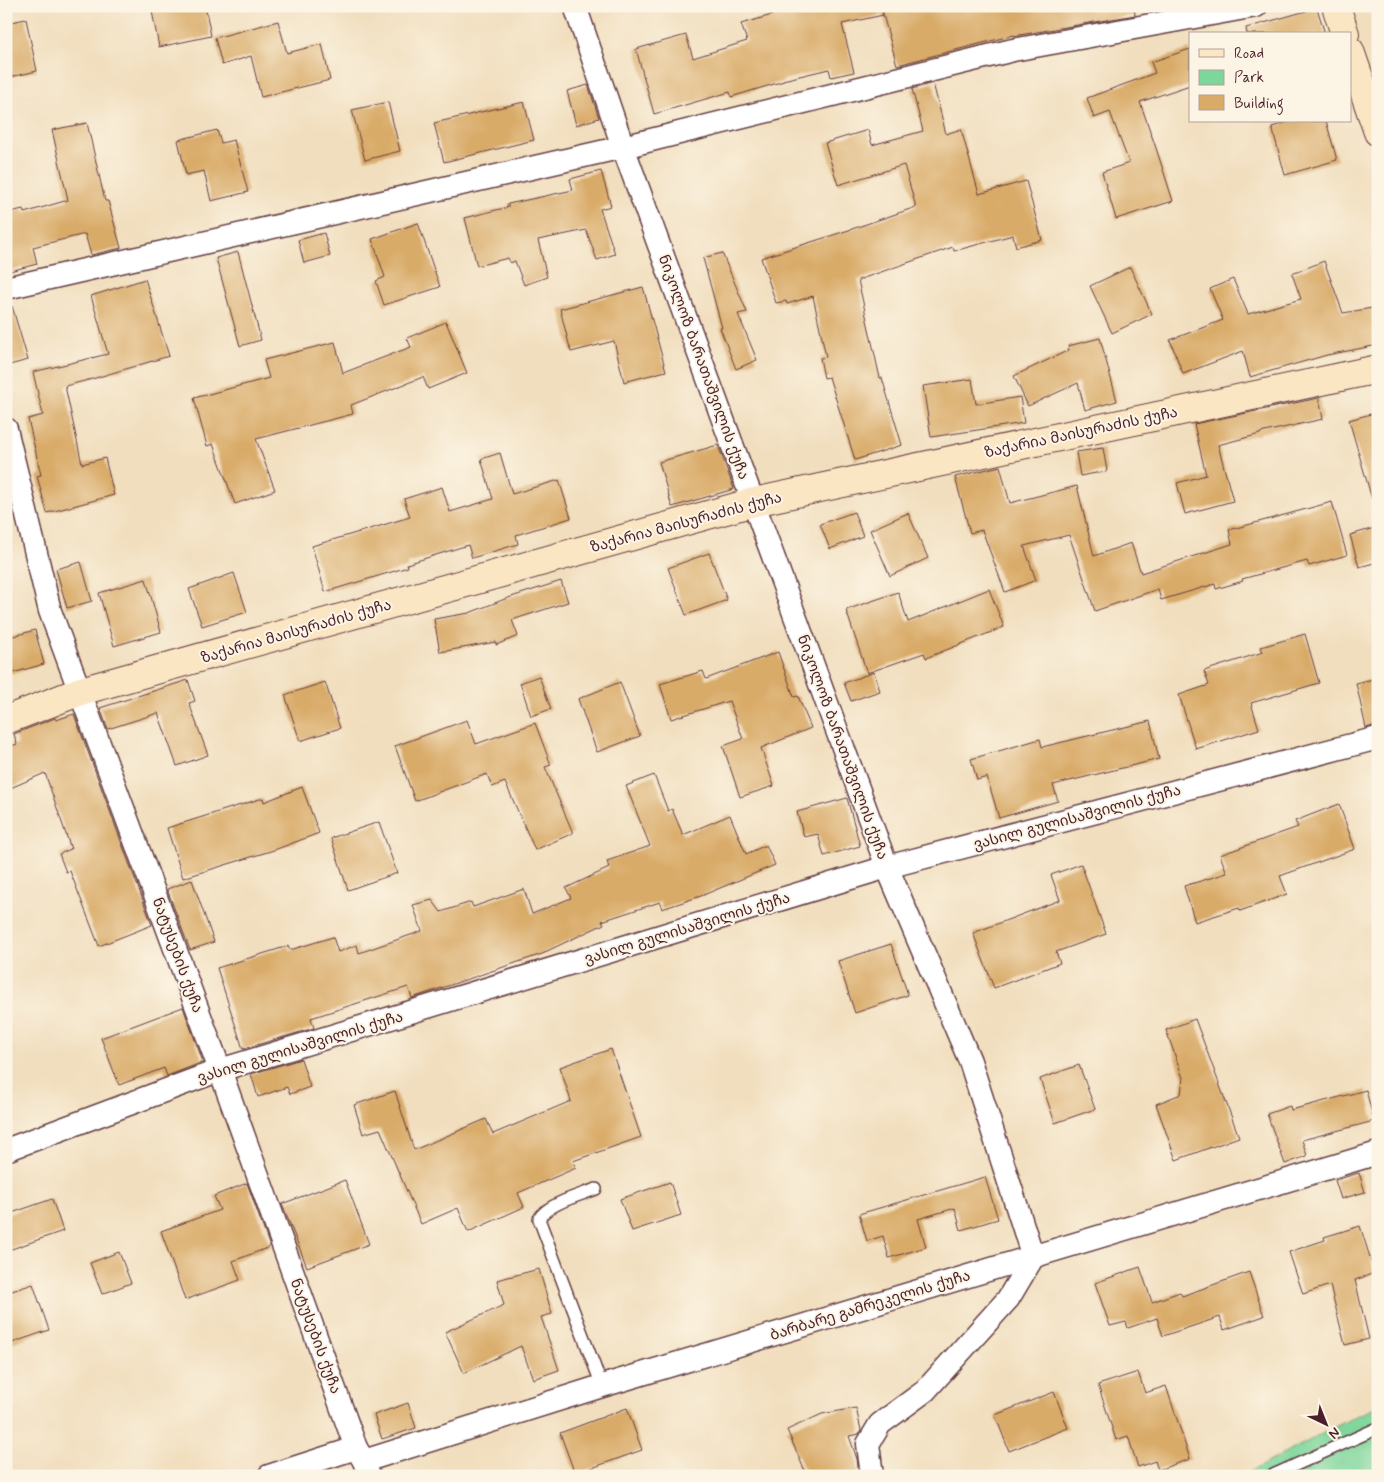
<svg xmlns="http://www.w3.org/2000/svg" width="1384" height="1482" font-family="Mynerve,'Noto Sans Georgian',sans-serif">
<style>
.green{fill:#7dd69b;stroke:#647a63}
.building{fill:#d9ab69}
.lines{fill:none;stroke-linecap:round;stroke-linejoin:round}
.lane-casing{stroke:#633c41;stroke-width:14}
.street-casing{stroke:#633c41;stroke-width:25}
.secondary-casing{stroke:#633c41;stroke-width:30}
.lane{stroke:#fff;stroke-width:11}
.street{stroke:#fff;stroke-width:22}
.secondary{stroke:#fbe6c3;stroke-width:28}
.labels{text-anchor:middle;stroke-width:4;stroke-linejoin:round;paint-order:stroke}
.street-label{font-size:15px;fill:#4a1f2b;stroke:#fcf5e5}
</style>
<rect width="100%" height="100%" fill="#fcf5e5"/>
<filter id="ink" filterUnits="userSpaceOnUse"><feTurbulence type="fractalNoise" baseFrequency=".02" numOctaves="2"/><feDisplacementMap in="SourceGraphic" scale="10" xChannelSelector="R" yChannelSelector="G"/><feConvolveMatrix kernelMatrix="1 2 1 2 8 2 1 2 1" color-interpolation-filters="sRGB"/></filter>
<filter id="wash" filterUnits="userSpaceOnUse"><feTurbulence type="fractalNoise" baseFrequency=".0096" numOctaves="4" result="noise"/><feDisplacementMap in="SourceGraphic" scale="20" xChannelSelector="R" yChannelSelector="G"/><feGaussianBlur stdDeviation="1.12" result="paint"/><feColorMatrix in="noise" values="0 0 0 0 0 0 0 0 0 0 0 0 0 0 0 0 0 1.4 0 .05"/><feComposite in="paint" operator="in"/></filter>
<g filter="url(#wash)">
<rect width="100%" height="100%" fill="#f1debe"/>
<path class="green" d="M 1378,1407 L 1378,1476 L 1242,1476 L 1356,1416 Z"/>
<g id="blocks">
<g class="building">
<path d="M 151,6 L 205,6 L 211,36 L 159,47 Z"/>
<path d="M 769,6 L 882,6 L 883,15 L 842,24 L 854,72 L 831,77 L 829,69 L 783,80 L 784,81 L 731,97 L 730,92 L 654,114 L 636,49 L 686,35 L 693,58 L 747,41 L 741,24 L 772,15 Z"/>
<path d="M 898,6 L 1134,6 L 1135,15 L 1014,36 L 1014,35 L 897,65 L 882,11 Z"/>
<path d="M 1317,8 L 1325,34 L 1247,34 L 1246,28 Z"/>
<path d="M 26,19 L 37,71 L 6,78 L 6,23 Z"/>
<path d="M 278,21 L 287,53 L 322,44 L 330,80 L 261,97 L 251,56 L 222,65 L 215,38 Z"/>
<path d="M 1190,49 L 1190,85 L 1140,102 L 1156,148 L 1173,201 L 1116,219 L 1102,172 L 1129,163 L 1110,112 L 1094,118 L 1087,98 L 1155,73 L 1151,62 Z"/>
<path d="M 933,83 L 946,134 L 961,129 L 979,194 L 1026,181 L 1042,240 L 1016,247 L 1013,235 L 954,251 L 953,247 L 858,280 L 880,378 L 882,378 L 902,445 L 855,460 L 829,377 L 824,378 L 820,358 L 826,357 L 813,296 L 787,304 L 786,301 L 776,303 L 761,258 L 849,230 L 916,207 L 904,165 L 838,185 L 825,143 L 868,130 L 872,145 L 923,131 L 912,89 Z"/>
<path d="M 588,85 L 599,118 L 576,125 L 567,91 Z"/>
<path d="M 388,102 L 400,151 L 365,160 L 352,110 Z"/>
<path d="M 524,102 L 534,140 L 444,162 L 434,123 Z"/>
<path d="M 1291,121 L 1326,121 L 1337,160 L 1285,175 L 1272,127 Z"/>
<path d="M 87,123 L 105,201 L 108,201 L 121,248 L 91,255 L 85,234 L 33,247 L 37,264 L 6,272 L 6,213 L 23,209 L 24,213 L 68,200 L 52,130 Z"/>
<path d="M 217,130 L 221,143 L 234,140 L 248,192 L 211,201 L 204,171 L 186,175 L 178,140 Z"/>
<path d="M 601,171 L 611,206 L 600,209 L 615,254 L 597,260 L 586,230 L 538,240 L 547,277 L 524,285 L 515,261 L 510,263 L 508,258 L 477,266 L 465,218 L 508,207 L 508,204 L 573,190 L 570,179 Z"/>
<path d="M 418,223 L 440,287 L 384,305 L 376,281 L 385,277 L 372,239 Z"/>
<path d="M 324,233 L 330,256 L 304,263 L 298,240 Z"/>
<path d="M 238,252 L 261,340 L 240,346 L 216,258 Z"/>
<path d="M 722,253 L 747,312 L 738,314 L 757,360 L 736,369 L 720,328 L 722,328 L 703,258 Z"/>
<path d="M 1324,261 L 1343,313 L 1378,307 L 1378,345 L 1327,355 L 1250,377 L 1243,351 L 1183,374 L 1170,340 L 1223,320 L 1210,289 L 1233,279 L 1248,314 L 1301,299 L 1292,274 Z"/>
<path d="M 1130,267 L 1152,314 L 1112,333 L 1090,286 Z"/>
<path d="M 145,279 L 169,356 L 92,379 L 65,386 L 82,464 L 105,458 L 114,495 L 47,513 L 37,476 L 41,475 L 28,419 L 43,415 L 33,372 L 108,354 L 91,296 Z"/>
<path d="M 643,287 L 666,371 L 624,382 L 614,341 L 571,352 L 560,309 Z"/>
<path d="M 6,306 L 12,306 L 28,360 L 6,366 Z"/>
<path d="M 446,322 L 467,373 L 428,389 L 423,377 L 351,405 L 353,414 L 256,439 L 275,490 L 235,504 L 213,444 L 207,446 L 194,398 L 269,378 L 264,360 L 335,342 L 343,373 L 411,347 L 407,338 Z"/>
<path d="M 1100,338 L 1117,401 L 1085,410 L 1078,383 L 1028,406 L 1014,376 L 1069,350 L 1068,346 Z"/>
<path d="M 972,379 L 976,404 L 1020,397 L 1024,423 L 931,437 L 923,386 Z"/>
<path d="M 1319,398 L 1323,419 L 1260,433 L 1260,434 L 1218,445 L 1233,501 L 1185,514 L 1177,483 L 1206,475 L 1194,424 Z"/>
<path d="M 1378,412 L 1378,498 L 1372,499 L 1349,420 Z"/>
<path d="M 718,445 L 734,489 L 672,507 L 659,462 Z"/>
<path d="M 1103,448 L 1107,471 L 1080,476 L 1076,452 Z"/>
<path d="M 500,453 L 512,494 L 559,480 L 571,518 L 516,535 L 518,544 L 472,558 L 468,545 L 407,564 L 408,567 L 325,592 L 312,546 L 410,517 L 404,499 L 442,487 L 450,512 L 493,499 L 481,459 Z"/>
<path d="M 1000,466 L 1010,503 L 1077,486 L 1094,556 L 1131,543 L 1141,573 L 1232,544 L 1229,530 L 1332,502 L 1347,555 L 1309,566 L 1307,561 L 1242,579 L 1243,581 L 1216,589 L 1215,584 L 1161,600 L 1158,589 L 1095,611 L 1069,535 L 1024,546 L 1036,580 L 1005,592 L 982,530 L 970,533 L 955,477 Z"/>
<path d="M 854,512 L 863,536 L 830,549 L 820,524 Z"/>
<path d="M 908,513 L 928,558 L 890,576 L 870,530 Z"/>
<path d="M 1378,527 L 1378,562 L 1359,567 L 1350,535 Z"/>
<path d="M 709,553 L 727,600 L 686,615 L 668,568 Z"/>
<path d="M 81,562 L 92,601 L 67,608 L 56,569 Z"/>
<path d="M 234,573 L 247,612 L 202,626 L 189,589 Z"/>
<path d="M 146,579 L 161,632 L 114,646 L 99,593 Z"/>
<path d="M 561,581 L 568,602 L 512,620 L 518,636 L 496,645 L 496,642 L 440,652 L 434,619 L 469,613 L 505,599 Z"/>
<path d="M 989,589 L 1004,627 L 926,658 L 924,653 L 867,673 L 846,610 L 898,592 L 908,622 Z"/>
<path d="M 35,630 L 44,664 L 6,675 L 6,638 Z"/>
<path d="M 1305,634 L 1319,683 L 1251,703 L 1259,729 L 1196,749 L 1179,695 L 1209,685 L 1204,671 L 1263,652 L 1261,647 Z"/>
<path d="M 778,652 L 794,697 L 798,696 L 811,728 L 761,748 L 774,786 L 740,797 L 723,746 L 743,739 L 729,701 L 671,719 L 660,684 L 703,671 L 706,679 Z"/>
<path d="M 874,672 L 880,691 L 851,701 L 844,683 Z"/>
<path d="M 539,676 L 551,709 L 531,716 L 520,683 Z"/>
<path d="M 1378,678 L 1378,725 L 1366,728 L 1356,683 Z"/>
<path d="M 188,680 L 195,701 L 189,703 L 208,755 L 177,766 L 158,713 L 108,729 L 100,708 Z"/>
<path d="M 325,682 L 340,728 L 300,741 L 285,695 Z"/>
<path d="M 620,682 L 640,736 L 597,752 L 578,699 Z"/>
<path d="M 74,714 L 152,925 L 99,946 L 70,871 L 66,872 L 59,854 L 71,849 L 45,773 L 6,790 L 6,748 L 17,744 L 14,734 L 55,718 L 56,720 Z"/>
<path d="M 467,720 L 476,744 L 535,723 L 551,765 L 545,767 L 573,833 L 535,850 L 505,782 L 492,787 L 487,774 L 415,801 L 395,746 Z"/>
<path d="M 1150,721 L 1159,759 L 1053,785 L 1058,801 L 999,818 L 987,777 L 977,780 L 971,759 L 1040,739 L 1042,747 Z"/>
<path d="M 654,775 L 668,811 L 672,809 L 683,835 L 730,815 L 746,854 L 766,845 L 775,865 L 701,896 L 662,909 L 660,902 L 602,921 L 604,924 L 545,952 L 545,953 L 412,998 L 408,987 L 311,1018 L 314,1028 L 243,1049 L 217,968 L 288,946 L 290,950 L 333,937 L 338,952 L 357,945 L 359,953 L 422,931 L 413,905 L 432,900 L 441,912 L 471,902 L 473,907 L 524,889 L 532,914 L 571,898 L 566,888 L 609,868 L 607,861 L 650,846 L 626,786 Z"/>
<path d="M 302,787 L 319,833 L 277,849 L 183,878 L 167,828 L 263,798 L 264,802 Z"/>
<path d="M 847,798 L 860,846 L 824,856 L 818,834 L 804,837 L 797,812 Z"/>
<path d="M 1339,804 L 1355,849 L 1280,876 L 1287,894 L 1240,911 L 1239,908 L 1195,922 L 1184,886 L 1227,873 L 1220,855 L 1298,827 L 1295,821 Z"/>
<path d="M 379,822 L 397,873 L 348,890 L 331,838 Z"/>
<path d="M 1081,864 L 1106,934 L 1056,952 L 1060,963 L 994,988 L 973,933 L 1060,900 L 1051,875 Z"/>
<path d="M 192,880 L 214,942 L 190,950 L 167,889 Z"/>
<path d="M 891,944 L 908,995 L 855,1013 L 838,961 Z"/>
<path d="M 183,1007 L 203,1062 L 167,1076 L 164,1068 L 119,1085 L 101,1038 Z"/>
<path d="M 1195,1019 L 1239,1137 L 1176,1160 L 1156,1104 L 1181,1094 L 1183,1078 L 1166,1030 Z"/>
<path d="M 611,1049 L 641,1137 L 573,1161 L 576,1168 L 518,1193 L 524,1207 L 468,1232 L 458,1208 L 421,1224 L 380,1129 L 363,1134 L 354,1105 L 395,1091 L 414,1150 L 486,1119 L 493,1134 L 571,1101 L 560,1067 Z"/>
<path d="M 301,1059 L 310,1087 L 290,1094 L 287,1087 L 258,1097 L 251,1074 Z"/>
<path d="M 1079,1065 L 1095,1109 L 1055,1123 L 1040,1079 Z"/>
<path d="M 1366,1090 L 1374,1121 L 1302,1140 L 1307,1156 L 1285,1164 L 1267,1114 L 1290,1106 L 1291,1110 Z"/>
<path d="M 1359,1173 L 1365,1192 L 1341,1199 L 1335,1180 Z"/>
<path d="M 985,1177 L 998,1219 L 961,1230 L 955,1208 L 918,1219 L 926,1247 L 889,1258 L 883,1236 L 867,1241 L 859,1214 Z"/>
<path d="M 345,1180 L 369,1244 L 307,1267 L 282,1204 Z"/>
<path d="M 670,1182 L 681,1215 L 632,1231 L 620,1199 Z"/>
<path d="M 247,1183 L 270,1247 L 233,1261 L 240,1280 L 185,1300 L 161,1231 L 220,1210 L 214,1196 Z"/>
<path d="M 52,1199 L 63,1231 L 6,1251 L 6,1215 Z"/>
<path d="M 1360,1226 L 1375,1273 L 1355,1280 L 1369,1339 L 1345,1345 L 1330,1285 L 1303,1294 L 1289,1252 L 1325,1240 L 1324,1237 Z"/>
<path d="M 119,1252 L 131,1283 L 102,1294 L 90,1263 Z"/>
<path d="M 1140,1267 L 1152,1302 L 1180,1292 L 1182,1296 L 1249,1272 L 1264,1316 L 1224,1330 L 1220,1317 L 1163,1336 L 1157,1318 L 1128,1328 L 1126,1322 L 1110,1326 L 1095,1283 Z"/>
<path d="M 539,1269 L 552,1314 L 541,1317 L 559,1370 L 533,1379 L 521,1346 L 464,1373 L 445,1332 L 504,1305 L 497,1280 Z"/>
<path d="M 33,1284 L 49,1330 L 6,1345 L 6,1293 Z"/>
<path d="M 1138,1372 L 1145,1393 L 1166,1386 L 1190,1459 L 1158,1470 L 1155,1461 L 1138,1467 L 1128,1436 L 1116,1440 L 1098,1385 Z"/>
<path d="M 1054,1392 L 1068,1428 L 1009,1451 L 995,1415 Z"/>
<path d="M 408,1403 L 416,1428 L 382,1439 L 374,1415 Z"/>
<path d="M 627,1408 L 642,1450 L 575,1474 L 560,1433 Z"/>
<path d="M 856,1408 L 861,1430 L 859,1434 L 849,1436 L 857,1459 L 859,1476 L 807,1476 L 787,1430 L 822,1414 Z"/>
</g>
</g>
</g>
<g filter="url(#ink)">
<use href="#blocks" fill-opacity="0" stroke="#633c41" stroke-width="1"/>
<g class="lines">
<defs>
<g id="lane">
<path d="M 596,1189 C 581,1195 546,1204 539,1219 L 602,1386"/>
<path d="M 1271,1476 L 1378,1428"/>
</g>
<g id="street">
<path d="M 575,6 L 623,147 L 887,867 L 970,1061 L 1033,1257"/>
<path d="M 6,288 L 623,147 L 1013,50 L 1256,6"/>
<path d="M 6,429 L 50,611 L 220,1070 L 356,1448 L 364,1461 L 369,1476"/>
<path d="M 6,1150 L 220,1070 L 887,867 L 1378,738"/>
<path d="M 364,1461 L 602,1386 L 1378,1153"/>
<path d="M 269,1476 L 356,1448"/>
<path d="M 872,1476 L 868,1444 L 880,1424 L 925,1391 L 1008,1299 L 1033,1257"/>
</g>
<g id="secondary">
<path d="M 1336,6 L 1345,34"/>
<path d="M 1350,51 L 1378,132"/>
<path d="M 6,720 L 81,691 L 754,502 L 1378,369"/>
</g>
</defs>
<use href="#lane" class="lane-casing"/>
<use href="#street" class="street-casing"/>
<use href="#secondary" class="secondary-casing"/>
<use href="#lane" class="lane"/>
<use href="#street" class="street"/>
<use href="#secondary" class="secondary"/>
</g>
</g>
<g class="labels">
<g class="street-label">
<text transform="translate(704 367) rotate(70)" y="5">ნიკოლოზ ბარათაშვილის ქუჩა</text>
<text transform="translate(1081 432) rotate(-12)" y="5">ზაქარია მაისურაძის ქუჩა</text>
<text transform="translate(686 522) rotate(-15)" y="5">ზაქარია მაისურაძის ქუჩა</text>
<text transform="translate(296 631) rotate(-16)" y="5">ზაქარია მაისურაძის ქუჩა</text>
<text transform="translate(843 747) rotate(70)" y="5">ნიკოლოზ ბარათაშვილის ქუჩა</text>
<text transform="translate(1077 817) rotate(-15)" y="5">ვასილ გულისაშვილის ქუჩა</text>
<text transform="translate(687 928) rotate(-17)" y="5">ვასილ გულისაშვილის ქუჩა</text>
<text transform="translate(178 955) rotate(70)" y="5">ნატუსების ქუჩა</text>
<text transform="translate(300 1047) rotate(-17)" y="5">ვასილ გულისაშვილის ქუჩა</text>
<text transform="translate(870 1305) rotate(-17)" y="5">ბარბარე გამრეკელის ქუჩა</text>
<text transform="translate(316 1336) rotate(70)" y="5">ნატუსების ქუჩა</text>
</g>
</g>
<rect width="1384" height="1482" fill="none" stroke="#fcf5e5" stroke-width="25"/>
<rect x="1189" y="32" width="162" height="90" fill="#fcf5e5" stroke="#b59f9b"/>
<rect x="1199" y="49" width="25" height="8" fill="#fbe6c3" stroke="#b59f9b"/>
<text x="1234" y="58" font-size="15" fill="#4a1f2b">Road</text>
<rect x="1199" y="70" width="25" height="15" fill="#7dd69b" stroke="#b59f9b"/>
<text x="1234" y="82" font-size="15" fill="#4a1f2b">Park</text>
<rect x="1199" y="95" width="25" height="15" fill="#d9ab69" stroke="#b59f9b"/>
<text x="1234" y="108" font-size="15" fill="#4a1f2b">Building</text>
<g transform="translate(1326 1424) rotate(137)" stroke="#fcf5e5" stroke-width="4" paint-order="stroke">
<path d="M0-4L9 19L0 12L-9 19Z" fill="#4a1f2b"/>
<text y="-8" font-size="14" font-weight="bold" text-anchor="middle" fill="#4a1f2b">N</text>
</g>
</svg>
